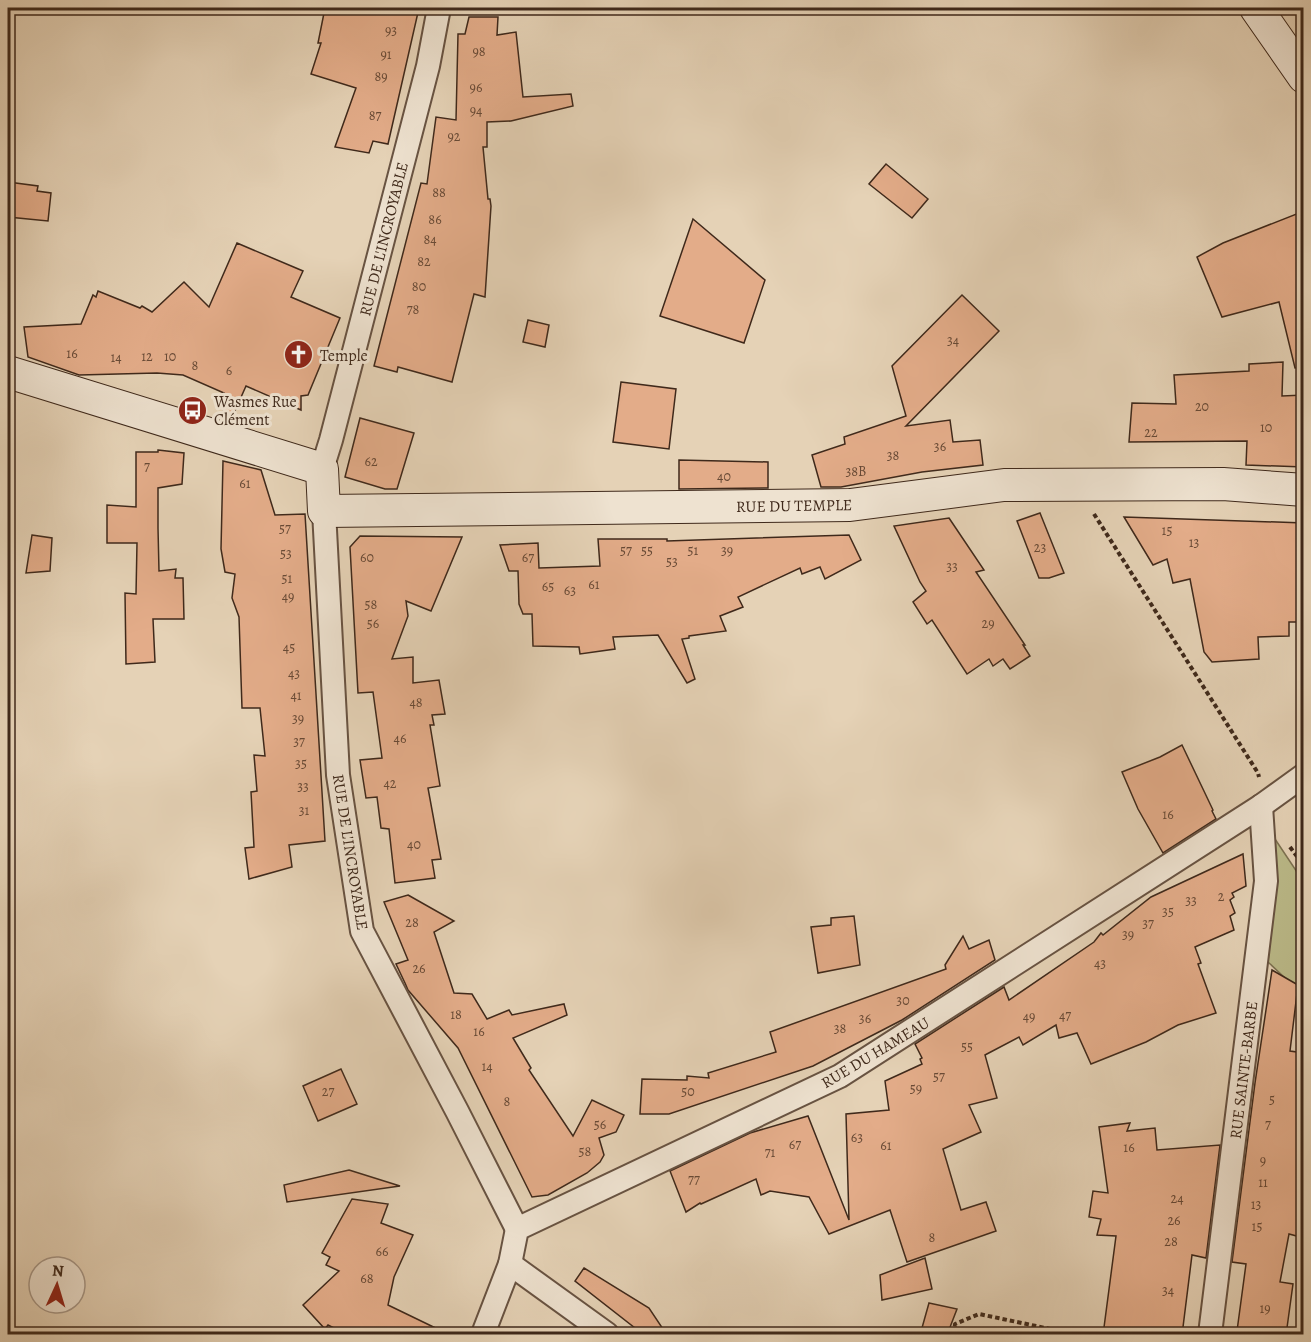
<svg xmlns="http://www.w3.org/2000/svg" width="1311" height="1342" font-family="Alegreya,serif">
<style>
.green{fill:#bbba89;stroke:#7d7252;stroke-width:1.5}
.building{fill:#e3ac89;stroke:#3f291b;stroke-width:1.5}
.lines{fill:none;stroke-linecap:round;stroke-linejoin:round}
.street-casing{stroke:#685342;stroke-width:26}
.secondary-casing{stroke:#3f291b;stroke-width:34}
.path{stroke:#3f291b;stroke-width:4;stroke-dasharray:4.5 3;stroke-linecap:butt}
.street{stroke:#eee2d0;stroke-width:22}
.secondary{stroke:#eee2d0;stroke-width:32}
.labels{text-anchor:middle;stroke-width:6;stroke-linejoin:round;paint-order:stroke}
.number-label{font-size:14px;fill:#684a36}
.street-label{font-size:16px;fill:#3f291b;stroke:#eee2d0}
.poi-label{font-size:16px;fill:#3f291b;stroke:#eee2d0;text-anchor:start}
</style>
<rect width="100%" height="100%" fill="#e5d2b6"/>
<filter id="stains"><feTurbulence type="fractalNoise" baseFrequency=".00333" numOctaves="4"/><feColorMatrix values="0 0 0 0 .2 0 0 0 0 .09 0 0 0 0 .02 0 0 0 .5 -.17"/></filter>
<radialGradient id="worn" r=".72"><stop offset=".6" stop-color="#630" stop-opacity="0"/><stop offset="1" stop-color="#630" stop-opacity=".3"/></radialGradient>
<path class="green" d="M 1271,833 L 1303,881 L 1303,995 L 1268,962 L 1275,879 Z"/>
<g class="building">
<path d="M 329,8 L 419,8 L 388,144 L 373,141 L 369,153 L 335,147 L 356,88 L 311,74 L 321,43 L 318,43 L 324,13 L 328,14 Z"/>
<path d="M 469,17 L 498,17 L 497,35 L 516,32 L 523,97 L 571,94 L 573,106 L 511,121 L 487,122 L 487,147 L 483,147 L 488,199 L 490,199 L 491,206 L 485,297 L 474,294 L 452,382 L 398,367 L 397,372 L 374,366 L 421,183 L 427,184 L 436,117 L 456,120 L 458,34 L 465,34 Z"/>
<path d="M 886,164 L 928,199 L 912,218 L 869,184 Z"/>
<path d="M 8,182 L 38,186 L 37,191 L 51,193 L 48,221 L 8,217 Z"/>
<path d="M 1304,211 L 1304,367 L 1295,368 L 1279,302 L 1222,317 L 1197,257 L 1223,243 Z"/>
<path d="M 693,219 L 765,280 L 744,343 L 660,316 Z"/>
<path d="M 237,243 L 303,271 L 291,297 L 340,318 L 308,395 L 301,396 L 301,410 L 246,386 L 230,422 L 223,420 L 224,393 L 183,375 L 157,373 L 79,375 L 28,357 L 24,327 L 81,324 L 93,295 L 96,297 L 98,291 L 140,308 L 142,306 L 152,312 L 184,282 L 209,307 Z"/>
<path d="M 962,295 L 999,331 L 906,426 L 950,420 L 953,442 L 980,440 L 983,465 L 922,472 L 841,487 L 821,487 L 812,455 L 845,444 L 844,437 L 906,416 L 892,366 Z"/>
<path d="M 528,320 L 549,325 L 545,347 L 523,342 Z"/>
<path d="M 1283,362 L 1282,396 L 1304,395 L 1304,467 L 1246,465 L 1247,441 L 1129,442 L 1132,403 L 1176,404 L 1174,375 L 1249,371 L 1249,364 Z"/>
<path d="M 621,382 L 676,389 L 669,449 L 613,442 Z"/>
<path d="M 360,418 L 414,433 L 397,489 L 385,489 L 345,477 Z"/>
<path d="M 158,450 L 184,453 L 182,484 L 158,488 L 158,528 L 159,571 L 176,569 L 175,578 L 183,578 L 184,619 L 153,619 L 155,662 L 126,664 L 125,593 L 136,594 L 137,543 L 107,543 L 107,505 L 136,507 L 136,452 L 158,452 Z"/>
<path d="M 679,460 L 768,462 L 768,488 L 679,489 Z"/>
<path d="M 223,461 L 261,470 L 275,515 L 305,514 L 325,841 L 289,845 L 292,867 L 249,879 L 245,848 L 254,847 L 251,792 L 257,791 L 254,755 L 265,756 L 260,708 L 242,708 L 239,617 L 232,598 L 235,574 L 225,572 L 221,549 Z"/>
<path d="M 1040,513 L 1064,573 L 1049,578 L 1039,578 L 1017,521 Z"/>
<path d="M 1124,517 L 1304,523 L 1304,595 L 1300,596 L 1301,622 L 1289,622 L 1289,636 L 1258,637 L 1259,659 L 1212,662 L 1204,652 L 1190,579 L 1173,583 L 1167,559 L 1153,565 Z"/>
<path d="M 949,518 L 984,570 L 976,572 L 1025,645 L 1023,645 L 1030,656 L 1010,669 L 1003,659 L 993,666 L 989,659 L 967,674 L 932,620 L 927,624 L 913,602 L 926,591 L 920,582 L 894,526 Z"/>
<path d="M 32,535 L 52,538 L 50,571 L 26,573 Z"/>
<path d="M 849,535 L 861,560 L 825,579 L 820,567 L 802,574 L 800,568 L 738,597 L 743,607 L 720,616 L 726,631 L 689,636 L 689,638 L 682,639 L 695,679 L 687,683 L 658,635 L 613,637 L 615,649 L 580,654 L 579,647 L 533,646 L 532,614 L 523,614 L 519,604 L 518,571 L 509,571 L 500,545 L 538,543 L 539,568 L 600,566 L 598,539 L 667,539 L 667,541 Z"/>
<path d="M 360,536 L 462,537 L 431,611 L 406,601 L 408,616 L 392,659 L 413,657 L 413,683 L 439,680 L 445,714 L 432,715 L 434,725 L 430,725 L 440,786 L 428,788 L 441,859 L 432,860 L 435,878 L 395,883 L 389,829 L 381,828 L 377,797 L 366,798 L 360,760 L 382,758 L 373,692 L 358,693 L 350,547 Z"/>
<path d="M 1182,745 L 1213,810 L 1212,811 L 1216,819 L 1163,853 L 1138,809 L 1122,772 L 1160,757 Z"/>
<path d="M 1243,854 L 1246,886 L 1232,893 L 1234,897 L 1230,900 L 1235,913 L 1230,916 L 1234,930 L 1195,947 L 1201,963 L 1198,964 L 1216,1013 L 1178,1025 L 1146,1042 L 1091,1064 L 1077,1033 L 1059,1038 L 1056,1025 L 1023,1045 L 1019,1037 L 985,1055 L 997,1098 L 969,1105 L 981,1132 L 943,1149 L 961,1210 L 986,1202 L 996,1231 L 907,1262 L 890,1210 L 829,1234 L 809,1197 L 770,1191 L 761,1195 L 756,1179 L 701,1204 L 700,1203 L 686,1212 L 670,1171 L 750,1133 L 808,1116 L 849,1220 L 846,1114 L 889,1110 L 885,1081 L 922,1064 L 920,1059 L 922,1058 L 915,1044 L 1004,987 L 1009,1000 L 1094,942 L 1101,933 L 1103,935 L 1151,897 Z"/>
<path d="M 408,895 L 454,921 L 434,932 L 454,993 L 472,994 L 487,1019 L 509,1010 L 512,1015 L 564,1004 L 567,1015 L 513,1038 L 531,1068 L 529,1070 L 573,1136 L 592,1100 L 624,1115 L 616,1132 L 599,1138 L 604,1155 L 600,1162 L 587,1173 L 548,1195 L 532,1197 L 458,1048 L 408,990 L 405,983 L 396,964 L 408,960 L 384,902 Z"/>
<path d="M 854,916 L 860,965 L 818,973 L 811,927 L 831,925 L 831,918 Z"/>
<path d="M 963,936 L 969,949 L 989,940 L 995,960 L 902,1020 L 813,1066 L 669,1114 L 640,1114 L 642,1079 L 687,1080 L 687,1076 L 709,1078 L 708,1073 L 776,1052 L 770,1032 L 946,969 L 945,965 Z"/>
<path d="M 1272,970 L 1298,985 L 1290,1051 L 1304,1053 L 1304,1238 L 1289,1234 L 1280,1282 L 1293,1284 L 1286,1335 L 1237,1331 L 1246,1264 L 1232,1262 L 1255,1083 Z"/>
<path d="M 341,1069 L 357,1104 L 318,1121 L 303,1086 Z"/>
<path d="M 1130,1123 L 1127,1131 L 1155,1128 L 1157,1150 L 1220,1145 L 1206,1258 L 1192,1255 L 1182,1335 L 1103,1335 L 1116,1236 L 1097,1235 L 1101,1219 L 1089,1217 L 1093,1191 L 1108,1193 L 1099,1127 Z"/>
<path d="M 349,1170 L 400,1186 L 287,1202 L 284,1185 Z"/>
<path d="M 352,1199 L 388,1204 L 381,1223 L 413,1235 L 394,1277 L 388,1305 L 450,1335 L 348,1335 L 328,1325 L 325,1329 L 303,1305 L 339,1271 L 326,1265 L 330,1257 L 322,1253 Z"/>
<path d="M 925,1258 L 932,1289 L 882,1300 L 880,1275 Z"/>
<path d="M 584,1268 L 649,1308 L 667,1335 L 644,1335 L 575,1281 Z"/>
<path d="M 929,1303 L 957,1309 L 947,1335 L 920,1335 Z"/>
</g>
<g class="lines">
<defs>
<g id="street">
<path d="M 322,469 L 331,440 L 428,66 L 439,8"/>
<path d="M 324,511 L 338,775 L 362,931 L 457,1111 L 517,1229"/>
<path d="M 510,1264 L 607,1334"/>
<path d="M 483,1334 L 510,1264 L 517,1229 L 840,1076 L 1261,806 L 1304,775"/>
<path d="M 1210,1334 L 1266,881 L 1261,806"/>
</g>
<g id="secondary">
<path d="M 1256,8 L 1304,77"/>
<path d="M 8,372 L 322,469 L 324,511 L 850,505 L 1004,485 L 1223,484 L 1304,490"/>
</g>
</defs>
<use href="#street" class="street-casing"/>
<use href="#secondary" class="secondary-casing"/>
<g class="path">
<path d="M 1094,514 L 1258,773 L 1259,777"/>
<path d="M 1290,847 L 1304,866"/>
<path d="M 954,1334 L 955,1324 L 979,1314 L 1074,1334"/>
</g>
<use href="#street" class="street"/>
<use href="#secondary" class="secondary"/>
</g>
<defs>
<symbol id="church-disc" viewBox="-11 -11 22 22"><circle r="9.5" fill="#8f2418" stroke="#eee2d0"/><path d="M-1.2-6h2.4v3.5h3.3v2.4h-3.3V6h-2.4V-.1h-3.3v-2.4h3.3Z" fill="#fff"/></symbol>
<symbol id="bus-disc" viewBox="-11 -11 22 22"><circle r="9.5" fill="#8f2418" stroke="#eee2d0"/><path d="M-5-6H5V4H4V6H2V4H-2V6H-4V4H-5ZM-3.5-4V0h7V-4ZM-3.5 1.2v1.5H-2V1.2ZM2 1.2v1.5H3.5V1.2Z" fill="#fff"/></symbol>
</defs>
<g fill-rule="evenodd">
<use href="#church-disc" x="282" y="338" width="33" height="33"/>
<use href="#bus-disc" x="176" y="394" width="33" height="33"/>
</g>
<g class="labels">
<g class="number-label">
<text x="391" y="35">93</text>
<text x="479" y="56">98</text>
<text x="386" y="59">91</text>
<text x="381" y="81">89</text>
<text x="476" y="92">96</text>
<text x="476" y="115">94</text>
<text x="375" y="120">87</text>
<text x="454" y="141">92</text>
<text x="439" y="197">88</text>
<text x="435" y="224">86</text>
<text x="430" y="244">84</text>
<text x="424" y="266">82</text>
<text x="419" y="291">80</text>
<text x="413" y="314">78</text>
<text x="953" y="345">34</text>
<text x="72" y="358">16</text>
<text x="147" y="361">12</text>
<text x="170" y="361">10</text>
<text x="116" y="362">14</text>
<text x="195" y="370">8</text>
<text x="229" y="375">6</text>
<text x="1202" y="411">20</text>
<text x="1266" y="432">10</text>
<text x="1151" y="437">22</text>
<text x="940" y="451">36</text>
<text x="893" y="460">38</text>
<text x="371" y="466">62</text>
<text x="147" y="471">7</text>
<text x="856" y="476">38B</text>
<text x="724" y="481">40</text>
<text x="245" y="488">61</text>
<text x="285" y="533">57</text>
<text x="1167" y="535">15</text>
<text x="1194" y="547">13</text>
<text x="1040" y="552">23</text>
<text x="626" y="555">57</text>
<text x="647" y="555">55</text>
<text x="693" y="555">51</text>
<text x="727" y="555">39</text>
<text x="286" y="558">53</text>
<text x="367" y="562">60</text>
<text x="528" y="562">67</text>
<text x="672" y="566">53</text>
<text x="952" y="571">33</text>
<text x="287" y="583">51</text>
<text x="594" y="589">61</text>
<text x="548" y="591">65</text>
<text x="570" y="595">63</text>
<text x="288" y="601">49</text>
<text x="371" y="609">58</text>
<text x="373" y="628">56</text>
<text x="988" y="628">29</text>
<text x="289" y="652">45</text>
<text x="294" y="678">43</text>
<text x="296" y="700">41</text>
<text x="416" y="707">48</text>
<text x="298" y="723">39</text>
<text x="400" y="743">46</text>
<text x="299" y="746">37</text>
<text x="301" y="768">35</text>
<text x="390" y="788">42</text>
<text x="303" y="791">33</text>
<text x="304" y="815">31</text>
<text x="1168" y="819">16</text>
<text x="414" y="849">40</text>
<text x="1221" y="901">2</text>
<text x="1191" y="905">33</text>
<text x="1168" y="916">35</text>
<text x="412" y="927">28</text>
<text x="1148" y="928">37</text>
<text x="1128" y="939">39</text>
<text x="1100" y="968">43</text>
<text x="419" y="973">26</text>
<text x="903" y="1005">30</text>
<text x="456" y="1019">18</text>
<text x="1065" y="1020">47</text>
<text x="1029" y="1021">49</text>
<text x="865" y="1023">36</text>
<text x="840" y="1033">38</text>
<text x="479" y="1036">16</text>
<text x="967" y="1051">55</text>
<text x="487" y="1071">14</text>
<text x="939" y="1081">57</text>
<text x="916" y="1093">59</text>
<text x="328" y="1096">27</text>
<text x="688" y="1096">50</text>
<text x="1272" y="1104">5</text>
<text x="507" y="1106">8</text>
<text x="600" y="1129">56</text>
<text x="1268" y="1129">7</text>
<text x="857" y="1142">63</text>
<text x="795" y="1149">67</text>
<text x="886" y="1150">61</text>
<text x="1129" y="1152">16</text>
<text x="585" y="1156">58</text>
<text x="770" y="1157">71</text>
<text x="1263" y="1165">9</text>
<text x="694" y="1184">77</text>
<text x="1263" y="1187">11</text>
<text x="1177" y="1203">24</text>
<text x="1256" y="1209">13</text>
<text x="1174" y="1225">26</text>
<text x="1257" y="1231">15</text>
<text x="932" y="1242">8</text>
<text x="1171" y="1246">28</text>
<text x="382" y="1256">66</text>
<text x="367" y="1283">68</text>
<text x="1168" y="1295">34</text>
<text x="1265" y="1313">19</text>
</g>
<g class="street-label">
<text transform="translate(383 239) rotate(-76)" y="6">RUE DE L'INCROYABLE</text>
<text transform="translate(794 505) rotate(-1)" y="6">RUE DU TEMPLE</text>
<text transform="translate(351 852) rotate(81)" y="6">RUE DE L'INCROYABLE</text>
<text transform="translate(875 1052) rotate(-31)" y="6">RUE DU HAMEAU</text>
<text transform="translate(1243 1070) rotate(-83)" y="6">RUE SAINTE-BARBE</text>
</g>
<g class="poi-label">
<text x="320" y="361">Temple</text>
<text x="214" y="407">Wasmes Rue<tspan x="214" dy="18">Clément</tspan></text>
</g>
</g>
<rect width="1311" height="1342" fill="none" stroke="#e5d2b6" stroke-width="30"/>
<rect x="9" y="9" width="1293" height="1324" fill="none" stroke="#3f291b" stroke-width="3"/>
<rect x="15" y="15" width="1281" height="1312" fill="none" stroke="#3f291b" stroke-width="1.5"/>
<g transform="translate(57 1285) rotate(4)"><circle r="28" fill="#eee2d0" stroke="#a89888" stroke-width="1.5"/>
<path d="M0-4.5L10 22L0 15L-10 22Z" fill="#8f2418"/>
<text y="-9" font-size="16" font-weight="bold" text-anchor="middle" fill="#3f291b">N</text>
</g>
<rect width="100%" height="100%" filter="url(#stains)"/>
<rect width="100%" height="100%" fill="url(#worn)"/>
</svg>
